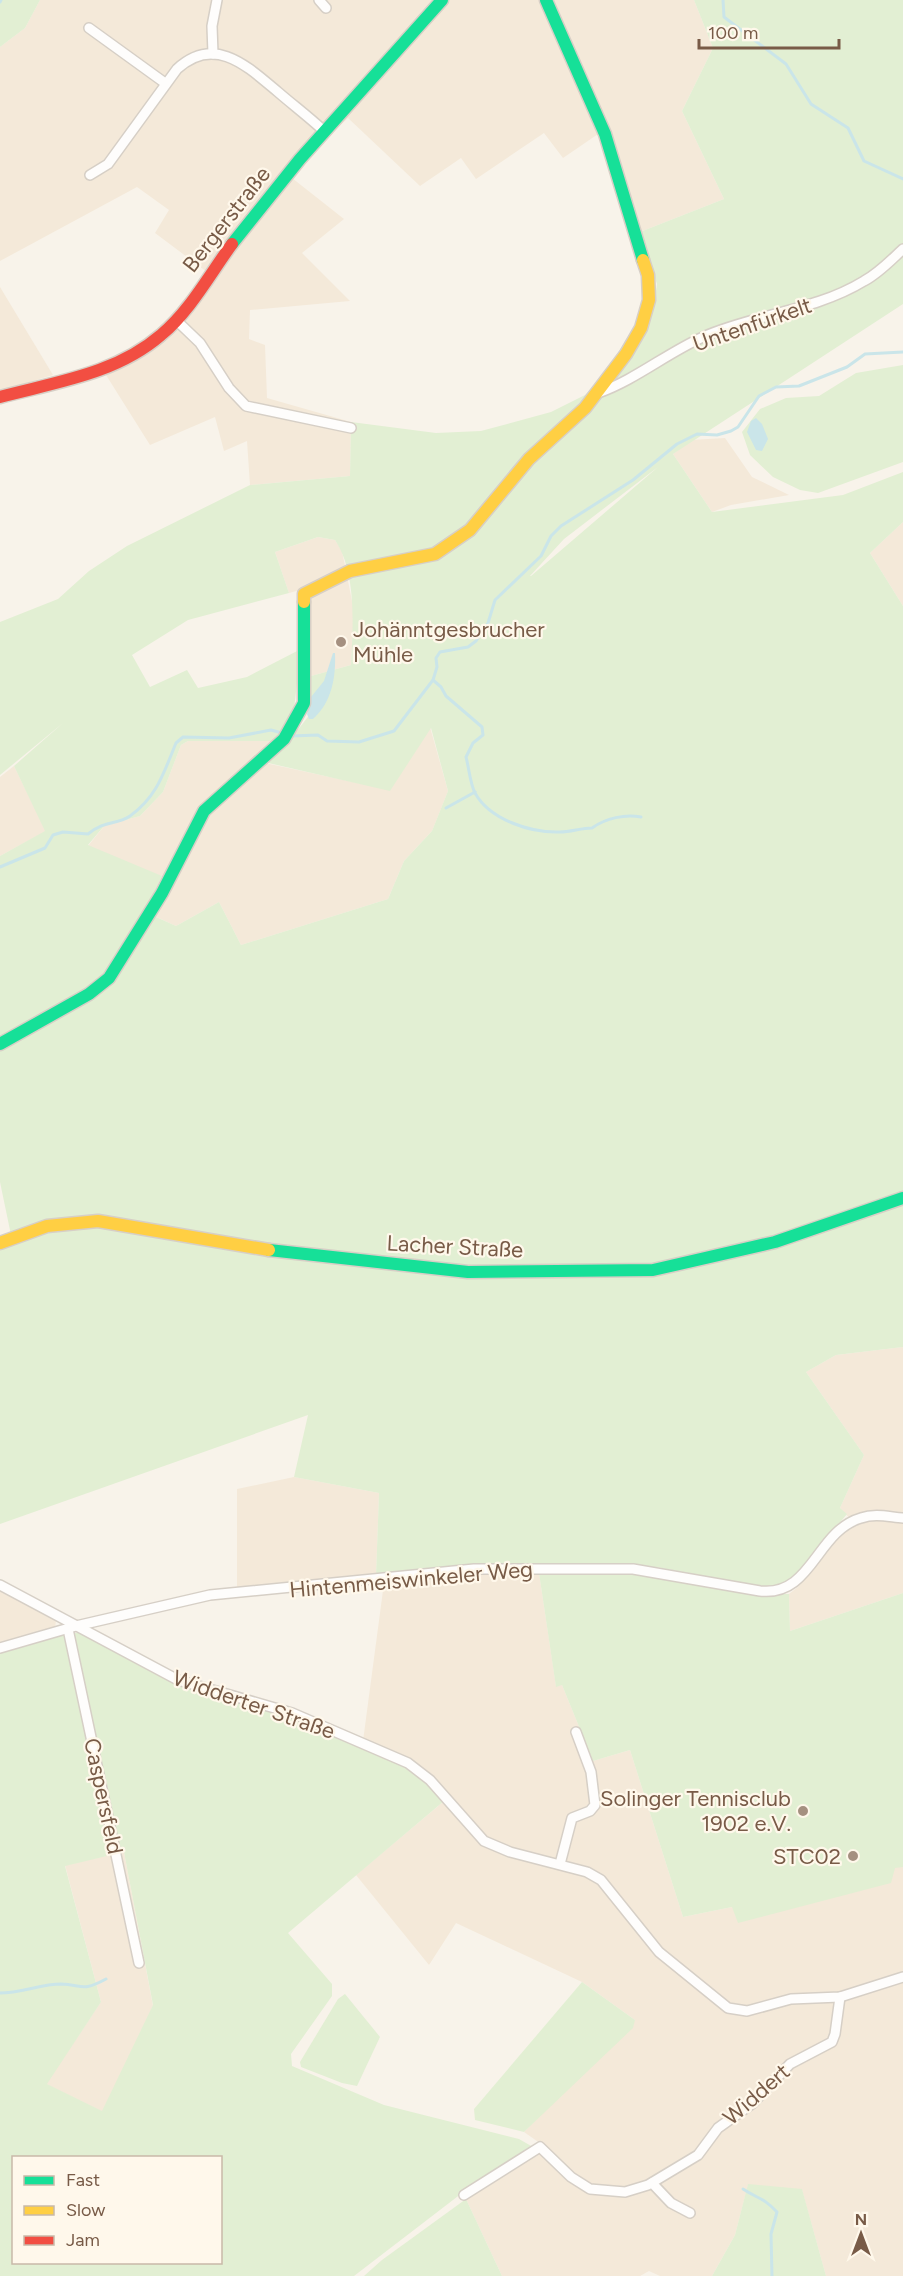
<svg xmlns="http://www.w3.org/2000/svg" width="903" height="2276" font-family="Figtree,sans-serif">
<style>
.residential{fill:#f4e9d9}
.green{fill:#e2efd3;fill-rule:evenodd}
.water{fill:#cae5e9}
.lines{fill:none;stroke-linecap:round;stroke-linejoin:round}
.stream{stroke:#cae5e9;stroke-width:3}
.street-casing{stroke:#d6cfc6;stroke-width:12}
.fast-casing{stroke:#d7cfc6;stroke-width:15}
.slow-casing{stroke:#d7cfc6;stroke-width:15}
.jam-casing{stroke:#d7cfc6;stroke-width:15}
.street{stroke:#fefdfc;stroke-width:9}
.fast{stroke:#16e098;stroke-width:12}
.slow{stroke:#ffcf43;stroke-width:12}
.jam{stroke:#f24e42;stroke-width:12}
.poi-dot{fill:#a59080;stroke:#fff8eb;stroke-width:2}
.labels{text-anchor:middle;stroke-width:4.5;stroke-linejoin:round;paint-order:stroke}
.street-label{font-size:22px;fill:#785b47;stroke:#fff8eb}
.poi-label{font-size:22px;fill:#785b47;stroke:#fff8eb;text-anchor:end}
</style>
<rect width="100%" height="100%" fill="#f8f3ea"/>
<g class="residential">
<path d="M 40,0 L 694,0 L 713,48 L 682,111 L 724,199 L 640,232 L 601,132 L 563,158 L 544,133 L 476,179 L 461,158 L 420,186 L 348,118 L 310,154 L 292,178 L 344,219 L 302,253 L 350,301 L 250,310 L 249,339 L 265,345 L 267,398 L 351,422 L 350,476 L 250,485 L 247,441 L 224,451 L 215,417 L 150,445 L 106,375 L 154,350 L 187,316 L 215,278 L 155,233 L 169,210 L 137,187 L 0,261 L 0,47 L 25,28 Z"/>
<path d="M 0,287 L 53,375 L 0,391 Z"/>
<path d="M 725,438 L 752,477 L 789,495 L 731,505 L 712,512 L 673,454 L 691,440 Z"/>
<path d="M 903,522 L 903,606 L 870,553 Z"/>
<path d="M 318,537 L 335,540 L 342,551 L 354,611 L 351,665 L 311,676 L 307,600 L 300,590 L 289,593 L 275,552 Z"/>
<path d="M 430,727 L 448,791 L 432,831 L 404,861 L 388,899 L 241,945 L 219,902 L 176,926 L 152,915 L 170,880 L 88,846 L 104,826 L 140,816 L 163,792 L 181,745 L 188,741 L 278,741 L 256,761 L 390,790 Z"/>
<path d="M 14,766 L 46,831 L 0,856 L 0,777 Z"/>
<path d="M 903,1347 L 903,1593 L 790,1631 L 789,1594 L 798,1587 L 836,1540 L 855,1524 L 840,1508 L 864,1455 L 806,1372 L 836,1355 Z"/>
<path d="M 294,1477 L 379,1493 L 376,1576 L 237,1591 L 237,1489 Z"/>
<path d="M 471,1573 L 539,1573 L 556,1686 L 562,1685 L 593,1761 L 630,1750 L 683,1917 L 732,1907 L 903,1754 L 903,2276 L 826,2276 L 802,2190 L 748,2185 L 735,2235 L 712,2276 L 660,2276 L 649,2271 L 640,2276 L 502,2276 L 466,2199 L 547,2148 L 524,2132 L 635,2020 L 582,1982 L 456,1923 L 429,1965 L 356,1875 L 449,1797 L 418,1765 L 401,1755 L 363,1741 L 384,1583 Z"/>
<path d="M 0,1590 L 56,1620 L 55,1629 L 0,1645 Z"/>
<path d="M 124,1852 L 153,2006 L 103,2112 L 46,2084 L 101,2002 L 65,1865 Z"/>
</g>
<g class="green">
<path d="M 0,0 L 40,0 L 25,28 L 0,47 Z"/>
<path d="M 694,0 L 903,0 L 903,304 L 673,454 L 712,512 L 843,495 L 903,472 L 903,522 L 870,553 L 903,606 L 903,1195 L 781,1234 L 672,1264 L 469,1268 L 246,1244 L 91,1215 L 57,1219 L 11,1235 L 0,1182 L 0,856 L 45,831 L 14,766 L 63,723 L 0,775 L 0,622 L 58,599 L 89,571 L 127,546 L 250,485 L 350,476 L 351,422 L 436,433 L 481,431 L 551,412 L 585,395 L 606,372 L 642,314 L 653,311 L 657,284 L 640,232 L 724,199 L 682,111 L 713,48 ZM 658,467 L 531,576 L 530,576 L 564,539 ZM 318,537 L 335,540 C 357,573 353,626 351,665 L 311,676 L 311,713 L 289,741 L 264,762 L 390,791 L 431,728 L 448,791 L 432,831 L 404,861 L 388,899 L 241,945 L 219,902 L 176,926 L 145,912 L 162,876 L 88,845 L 104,826 L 140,816 L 163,792 L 181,745 L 188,741 L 278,741 L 294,709 L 301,649 L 247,677 L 198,688 L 187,670 L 150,687 L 132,655 L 188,620 L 289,593 L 275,552 Z"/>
<path d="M 903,365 L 903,462 L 818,493 L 800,490 L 773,477 L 750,455 L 742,432 L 760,409 L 786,398 L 819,396 L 856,373 Z"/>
<path d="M 903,1204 L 903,1347 L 836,1355 L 806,1372 L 864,1455 L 840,1508 L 847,1514 L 788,1585 L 769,1589 L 657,1567 L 514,1565 L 376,1576 L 379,1493 L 294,1477 L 308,1415 L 0,1524 L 0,1248 L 43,1232 L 106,1226 L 468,1277 L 673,1272 L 763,1250 Z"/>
<path d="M 539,1573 L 638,1573 L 760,1594 L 789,1594 L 790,1631 L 903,1593 L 903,1867 L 895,1868 L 891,1883 L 738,1923 L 732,1907 L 683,1917 L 630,1750 L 593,1761 L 562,1685 L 556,1687 Z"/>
<path d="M 68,1633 L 80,1633 L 179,1684 L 278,1712 L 401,1762 L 423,1777 L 444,1801 L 288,1933 L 332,1984 L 332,1996 L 291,2054 L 292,2066 L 384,2105 L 519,2139 L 533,2147 L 466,2190 L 354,2276 L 0,2276 L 0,1652 ZM 124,1852 L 153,2005 L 102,2111 L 47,2084 L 101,2002 L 65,1866 ZM 14,2158 L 220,2158 L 220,2262 L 14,2262 Z"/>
<path d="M 582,1982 L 635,2020 L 633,2028 L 524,2132 L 475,2120 L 474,2109 Z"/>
<path d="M 345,1994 L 380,2037 L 357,2086 L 342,2083 L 301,2067 L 300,2062 L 338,1999 Z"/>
<path d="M 748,2184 L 802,2189 L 826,2276 L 712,2276 L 735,2235 Z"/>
<path d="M 466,2199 L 502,2276 L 364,2276 L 382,2260 Z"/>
</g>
<g class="water">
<path d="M 756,418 L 762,424 L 768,439 L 762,451 L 756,450 L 747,432 L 751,421 Z"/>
<path d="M 333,653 L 335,653 C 336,677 332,702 313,719 L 309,719 L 307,714 L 311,697 L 324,681 Z"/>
</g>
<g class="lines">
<g class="stream">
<path d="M 723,0 L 724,17 L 786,64 L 811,104 L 848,128 L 864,161 L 903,179"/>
<path d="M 0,2 L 1,0"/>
<path d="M 433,680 L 441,687 L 446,696 L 482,727 L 483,735 L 473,743 L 466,757 C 469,768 470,783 475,793 C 490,820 531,833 560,832 C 571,832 581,828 592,828 C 606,818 625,814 641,817"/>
<path d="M 291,736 L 318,735 L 327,741 L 359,742 L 394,731 L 433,680 L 437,667 L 436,658 L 440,652 L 468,647 L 476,641 L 488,623 L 495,600 L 541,556 L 551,536 L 561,526 L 633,480 L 677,444 L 697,434 L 717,435 L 731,431 L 738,427 L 759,396 L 776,387 L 799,386 L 847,367 L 865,354 L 903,352"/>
<path d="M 446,808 L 475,792"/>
<path d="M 0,867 L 45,848 L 53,835 L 63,832 L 88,834 C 105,820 117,825 130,816 C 157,797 164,772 176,743 L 183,737 L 229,738 L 271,730 L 282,733"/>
<path d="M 0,1993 C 21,1993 41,1984 61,1984 C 83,1985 82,1992 106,1979"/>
<path d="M 743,2189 C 758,2199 763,2197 777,2212 L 771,2234 L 772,2276"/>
</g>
<defs>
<g id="street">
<path d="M 319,0 L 326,8"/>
<path d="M 89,28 L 165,83"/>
<path d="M 213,54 L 212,26 L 217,0"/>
<path d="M 90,175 L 108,164 L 177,69 C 215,34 248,67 278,92 C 293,105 309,117 324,131"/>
<path d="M 176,320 L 200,343 L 229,388 L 246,406 L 351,428"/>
<path d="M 598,393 C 635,380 667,353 703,337 C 755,314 815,311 864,281 C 879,273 891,260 903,249"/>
<path d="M 0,1585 L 178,1680 L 292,1713 L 408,1763 L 430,1780 L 484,1841 L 510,1852 L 587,1872 L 601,1880 L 659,1952 L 728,2008 L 747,2011 L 791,1999 L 840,1997 L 903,1977"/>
<path d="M 68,1629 L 139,1963"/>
<path d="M 0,1648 L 76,1626 L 210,1595 L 474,1569 L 633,1569 L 760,1591 C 812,1597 816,1531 861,1518 C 875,1513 889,1517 903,1518"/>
<path d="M 560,1864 L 572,1818 L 590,1811 L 595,1805 L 591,1772 L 576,1732"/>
<path d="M 652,2183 L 671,2203 L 690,2213"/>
<path d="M 464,2195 L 540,2147 L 571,2177 L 590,2189 L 625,2192 L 648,2185 L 698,2155 L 718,2128 L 753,2103 L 790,2064 L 832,2042 L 835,2034 L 840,1997"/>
</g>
<g id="fast">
<path d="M 546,0 L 605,134 L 643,260"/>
<path d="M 232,244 L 300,159 L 442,0"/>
<path d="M 0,1044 L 89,994 L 109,978 L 162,893 L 204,811 L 284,739 L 304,703 L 304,602"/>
<path d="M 269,1250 L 468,1272 L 653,1270 L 775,1242 L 903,1198"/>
</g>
<g id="slow">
<path d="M 304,602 L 304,594 L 350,571 L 435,554 L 470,530 L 529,459 L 585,408 L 626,354 L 641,328 L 649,300 L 648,275 L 643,260"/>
<path d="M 0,1243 L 47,1226 L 98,1221 L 269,1250"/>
</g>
<path id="jam" d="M 0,397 C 56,382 116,374 161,335 C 190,311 210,274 232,244"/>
</defs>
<use href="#street" class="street-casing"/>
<use href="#fast" class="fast-casing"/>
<use href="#slow" class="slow-casing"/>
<use href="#jam" class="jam-casing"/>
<use href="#street" class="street"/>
<use href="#fast" class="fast"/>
<use href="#slow" class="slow"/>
<use href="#jam" class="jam"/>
</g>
<g class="poi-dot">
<circle cx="341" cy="642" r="6"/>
<circle cx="803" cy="1811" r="6"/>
<circle cx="853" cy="1856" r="6"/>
</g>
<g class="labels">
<g class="street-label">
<text transform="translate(226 219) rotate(-52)" y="8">Bergerstraße</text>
<text transform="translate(752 324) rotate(-19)" y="8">Untenfürkelt</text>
<text transform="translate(455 1246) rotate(3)" y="8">Lacher Straße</text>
<text transform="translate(411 1579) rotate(-5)" y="8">Hintenmeiswinkeler Weg</text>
<text transform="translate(254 1704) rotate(19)" y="8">Widderter Straße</text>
<text transform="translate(104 1796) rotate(78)" y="8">Caspersfeld</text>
<text transform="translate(756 2094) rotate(-41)" y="8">Widdert</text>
</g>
<g class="poi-label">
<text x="353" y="637" text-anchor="start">Johänntgesbrucher<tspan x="353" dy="25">Mühle</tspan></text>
<text x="791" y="1806">Solinger Tennisclub<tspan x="791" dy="25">1902 e.V.</tspan></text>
<text x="841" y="1864">STC02</text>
</g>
</g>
<rect x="12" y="2156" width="210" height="108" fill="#fff8eb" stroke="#c9b9a9" stroke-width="1.5"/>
<rect x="24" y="2176" width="30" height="9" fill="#16e098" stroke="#c9b9a9" stroke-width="1.5"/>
<text x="66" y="2186" font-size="18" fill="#785b47">Fast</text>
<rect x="24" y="2206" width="30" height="9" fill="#ffcf43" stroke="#c9b9a9" stroke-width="1.5"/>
<text x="66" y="2216" font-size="18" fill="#785b47">Slow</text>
<rect x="24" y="2236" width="30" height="9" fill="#f24e42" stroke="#c9b9a9" stroke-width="1.5"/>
<text x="66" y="2246" font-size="18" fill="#785b47">Jam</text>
<g transform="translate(861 2234)" stroke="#fff8eb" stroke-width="4.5" paint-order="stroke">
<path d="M0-4.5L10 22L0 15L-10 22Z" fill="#785b47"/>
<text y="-9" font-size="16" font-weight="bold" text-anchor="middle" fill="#785b47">N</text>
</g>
<path d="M699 39v9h140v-9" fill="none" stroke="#785b47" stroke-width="3"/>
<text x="708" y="39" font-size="18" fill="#785b47" stroke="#fff8eb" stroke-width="4.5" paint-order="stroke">100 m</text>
</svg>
